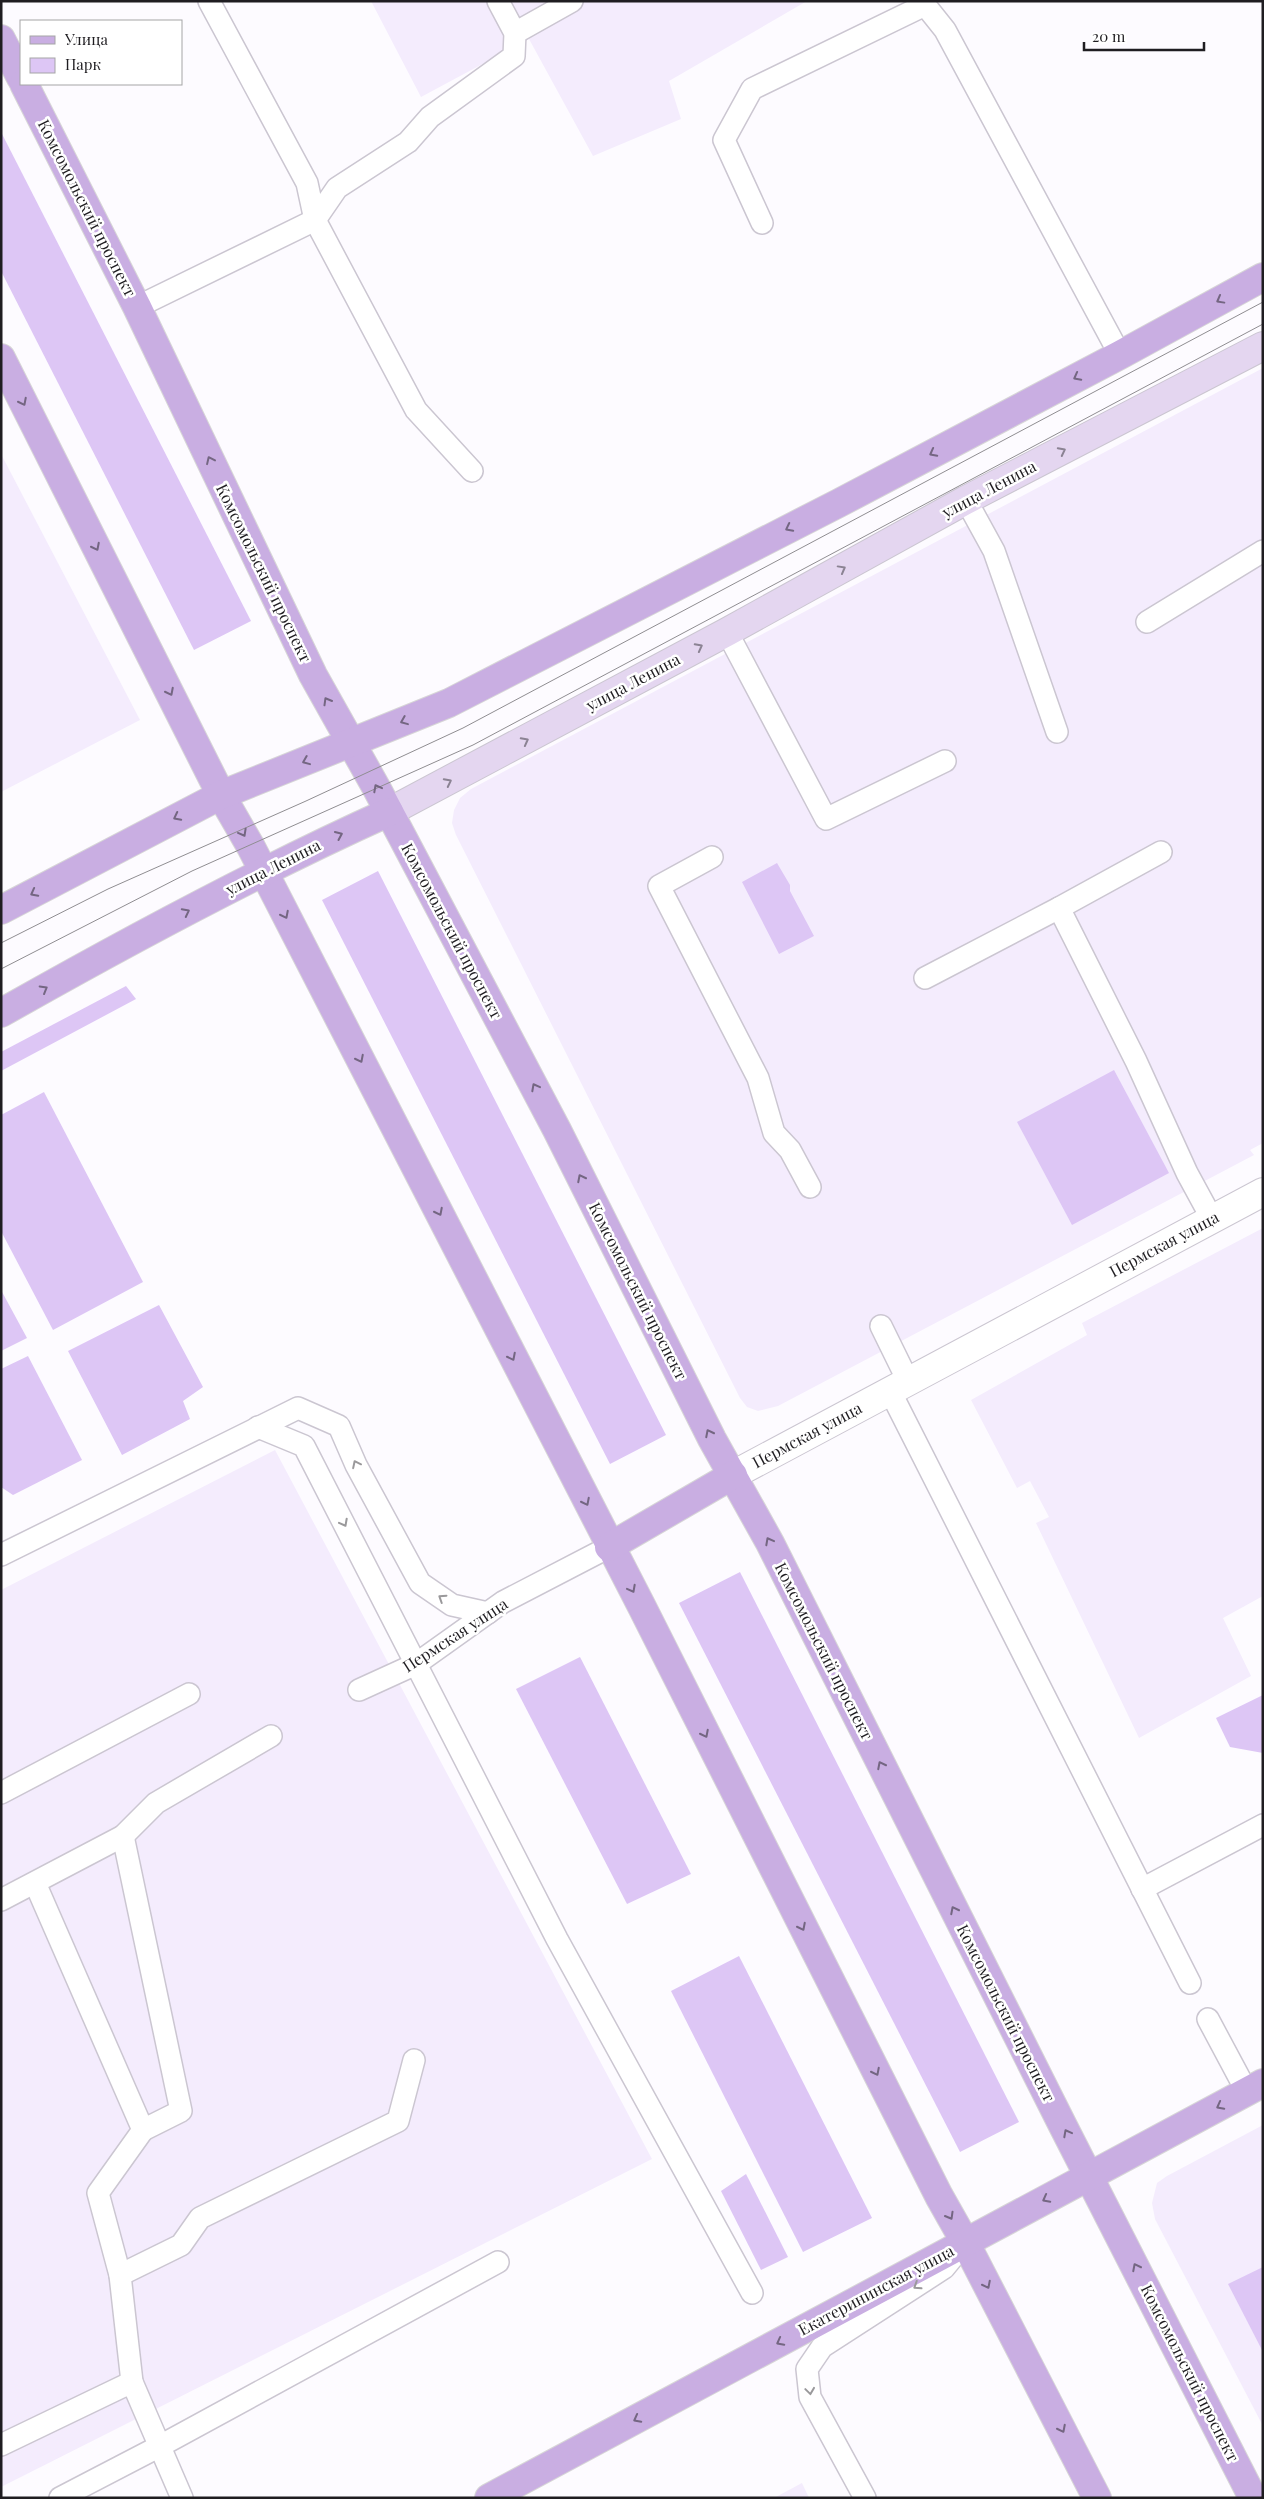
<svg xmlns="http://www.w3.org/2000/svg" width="1264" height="2499" font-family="'Playfair Display',serif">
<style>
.built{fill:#f4ecfd}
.green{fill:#ddc6f5}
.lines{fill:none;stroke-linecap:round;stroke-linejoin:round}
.lane-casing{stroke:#cbc6d1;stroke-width:24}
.street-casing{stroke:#cbc6d1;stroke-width:30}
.secondary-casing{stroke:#cbc6d1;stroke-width:30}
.primary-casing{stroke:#d7d6d7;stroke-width:30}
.lane{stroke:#fff;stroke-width:21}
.street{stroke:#fff;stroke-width:28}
.secondary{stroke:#e4d6f0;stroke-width:28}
.primary{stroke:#c9aee2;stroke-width:28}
.tram{stroke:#8f8d91;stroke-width:1}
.oneway{stroke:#746682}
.oneway2{stroke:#8b8393}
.oneway3{stroke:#9a999b}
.labels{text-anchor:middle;stroke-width:5;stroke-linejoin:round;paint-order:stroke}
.street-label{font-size:16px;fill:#1f1d21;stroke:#fff}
</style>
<rect width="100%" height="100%" fill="#fdfbff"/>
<g class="built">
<path d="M 371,1 L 807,1 L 669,81 L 681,119 L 593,156 L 529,39 L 421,97 Z"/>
<path d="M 1263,368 L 1263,1143 L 1250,1150 L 1254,1155 L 778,1406 L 758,1411 L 747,1407 L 740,1398 L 456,835 L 452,823 L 454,810 L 460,798 L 471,789 Z"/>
<path d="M 1,454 L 140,720 L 1,792 Z"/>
<path d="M 1263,1228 L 1263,1596 L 1223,1618 L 1251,1676 L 1139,1738 L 1036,1523 L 1049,1517 L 1030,1481 L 1017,1488 L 971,1400 L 1087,1335 L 1082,1323 Z"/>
<path d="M 275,1450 L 652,2159 L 1,2487 L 1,1590 Z"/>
<path d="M 1263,2125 L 1263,2426 L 1155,2219 L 1152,2203 L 1157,2183 L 1167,2176 Z"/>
<path d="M 802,2483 L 809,2498 L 774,2498 Z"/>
</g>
<g class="green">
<path d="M 1,132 L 251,621 L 194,650 L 1,271 Z"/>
<path d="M 777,863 L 790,885 L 790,891 L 814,936 L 779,954 L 742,882 Z"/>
<path d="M 378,871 L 666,1435 L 610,1464 L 322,900 Z"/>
<path d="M 126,986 L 136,999 L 1,1071 L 1,1052 Z"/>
<path d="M 1114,1070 L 1169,1173 L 1072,1225 L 1017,1122 Z"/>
<path d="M 44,1092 L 143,1282 L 53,1330 L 1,1231 L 1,1115 Z"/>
<path d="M 1,1290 L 27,1338 L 1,1351 Z"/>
<path d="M 159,1305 L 203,1387 L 183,1401 L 190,1419 L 122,1455 L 68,1351 Z"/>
<path d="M 28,1356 L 82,1460 L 13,1495 L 1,1487 L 1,1369 Z"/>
<path d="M 740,1572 L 1019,2122 L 960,2152 L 679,1603 Z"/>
<path d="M 580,1657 L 691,1874 L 627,1904 L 516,1689 Z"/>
<path d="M 1263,1695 L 1263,1753 L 1230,1747 L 1216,1718 Z"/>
<path d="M 739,1956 L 872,2218 L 803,2252 L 671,1991 Z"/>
<path d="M 746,2174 L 788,2257 L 761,2270 L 721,2191 Z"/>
<path d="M 1263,2267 L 1263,2352 L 1228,2284 Z"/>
</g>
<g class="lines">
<defs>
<g id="lane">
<path d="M 209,1 L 307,183 L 315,220 L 416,410 L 472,471"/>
<path d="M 515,33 L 572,1"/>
<path d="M 762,223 L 724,140 L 752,89 L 925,5 L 945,30 L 1120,355"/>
<path d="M 137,307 L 315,220 L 337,188 L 408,142 L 430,117 L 514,56 L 515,33 L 498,1"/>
<path d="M 966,500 L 994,551 L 1057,732"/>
<path d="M 1147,622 L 1263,551"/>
<path d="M 727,632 L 826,819 L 945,761"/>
<path d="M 712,857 L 659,886 L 758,1078 L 774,1133 L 790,1150 L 810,1187"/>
<path d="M 1059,908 L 1161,852"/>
<path d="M 925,978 L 1059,908 L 1136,1061 L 1187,1173 L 1212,1219"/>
<path d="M 881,1326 L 908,1381"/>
<path d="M 890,1391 L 1190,1983"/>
<path d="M 258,1427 L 304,1446 L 557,1939 L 752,2293"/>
<path d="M 1,1555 L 298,1408 L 339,1426 L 356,1465 L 420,1583 L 452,1605 L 488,1613"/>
<path d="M 359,1690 L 416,1664 L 503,1602 L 609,1547"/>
<path d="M 1,1793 L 189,1694"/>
<path d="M 123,1836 L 181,2111 L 143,2130"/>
<path d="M 35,1883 L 143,2130 L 98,2193 L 120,2275 L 132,2382"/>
<path d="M 1142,1889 L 1263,1825"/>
<path d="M 1,1900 L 123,1836 L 156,1803 L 271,1736"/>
<path d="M 1208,2019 L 1247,2092"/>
<path d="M 120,2275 L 181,2245 L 200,2218 L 398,2121 L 414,2060"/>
<path d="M 1,2445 L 132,2382 L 182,2498"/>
<path d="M 60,2498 L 160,2446 L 498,2262"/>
<path d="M 865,2498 L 810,2397 L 807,2369 L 822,2347 L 944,2268 L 953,2257"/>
</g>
<path id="street" d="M 733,1475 L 1263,1192"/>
<path id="secondary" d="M 389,812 L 727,632 L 966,500 L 1263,346"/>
<g id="primary">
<path d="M 1,39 L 21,78"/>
<path d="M 24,84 L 137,307 L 313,675 L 377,789 L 557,1130 L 712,1439 L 770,1543 L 1063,2126 L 1253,2498"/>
<path d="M 1,358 L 221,795 L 251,847 L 642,1607 L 939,2196 L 965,2242 L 1097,2498"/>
<path d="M 1,910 L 221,795 L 449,703 L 839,503 L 1120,355 L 1263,277"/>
<path d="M 1,1013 C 128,941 256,872 389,812"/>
<path d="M 609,1547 L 733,1475"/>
<path d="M 489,2498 L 1263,2083"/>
</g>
</defs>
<use href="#lane" class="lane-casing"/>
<use href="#street" class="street-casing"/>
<use href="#secondary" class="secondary-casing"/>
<use href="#primary" class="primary-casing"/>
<use href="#lane" class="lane"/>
<use href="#street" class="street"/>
<use href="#secondary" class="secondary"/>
<use href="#primary" class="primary"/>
<g class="tram">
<path d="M 1,943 L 108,889 L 306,801 L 463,728 L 1263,302"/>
<path d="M 1,969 L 192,871 L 473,745 L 1263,324"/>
</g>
</g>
<defs><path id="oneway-chevron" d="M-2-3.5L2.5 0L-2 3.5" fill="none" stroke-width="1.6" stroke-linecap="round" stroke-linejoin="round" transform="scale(1.25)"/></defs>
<g class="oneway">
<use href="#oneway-chevron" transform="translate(1220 300) rotate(151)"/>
<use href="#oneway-chevron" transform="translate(1077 377) rotate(152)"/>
<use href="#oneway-chevron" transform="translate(23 402) rotate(63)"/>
<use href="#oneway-chevron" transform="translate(933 453) rotate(152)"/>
<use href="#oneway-chevron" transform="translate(210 460) rotate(-115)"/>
<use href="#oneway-chevron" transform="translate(789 528) rotate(153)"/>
<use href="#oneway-chevron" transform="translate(96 547) rotate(63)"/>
<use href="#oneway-chevron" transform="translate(170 692) rotate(63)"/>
<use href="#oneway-chevron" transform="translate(327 701) rotate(-120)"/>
<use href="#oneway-chevron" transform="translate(404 721) rotate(158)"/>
<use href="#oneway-chevron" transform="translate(306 761) rotate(158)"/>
<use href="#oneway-chevron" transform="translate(377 788) rotate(-118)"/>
<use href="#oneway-chevron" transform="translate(177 817) rotate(153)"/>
<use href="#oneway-chevron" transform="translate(243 833) rotate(61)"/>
<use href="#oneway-chevron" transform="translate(339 835) rotate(-24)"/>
<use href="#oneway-chevron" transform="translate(34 893) rotate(152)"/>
<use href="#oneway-chevron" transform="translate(186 912) rotate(-27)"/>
<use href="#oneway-chevron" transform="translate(285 915) rotate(63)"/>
<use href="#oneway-chevron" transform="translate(44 989) rotate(-30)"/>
<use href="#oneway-chevron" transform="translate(360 1059) rotate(63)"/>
<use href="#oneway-chevron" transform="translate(535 1087) rotate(-118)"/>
<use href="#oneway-chevron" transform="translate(581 1178) rotate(-117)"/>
<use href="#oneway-chevron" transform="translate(439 1212) rotate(63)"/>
<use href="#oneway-chevron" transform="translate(512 1357) rotate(63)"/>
<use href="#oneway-chevron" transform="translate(709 1433) rotate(-117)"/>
<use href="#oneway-chevron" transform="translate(586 1502) rotate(63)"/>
<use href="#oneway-chevron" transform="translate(769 1541) rotate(-118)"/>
<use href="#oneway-chevron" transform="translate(632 1589) rotate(62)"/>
<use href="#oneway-chevron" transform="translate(705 1734) rotate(63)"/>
<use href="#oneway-chevron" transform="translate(881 1765) rotate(-117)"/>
<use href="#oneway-chevron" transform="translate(954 1910) rotate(-117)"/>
<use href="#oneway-chevron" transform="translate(802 1927) rotate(63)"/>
<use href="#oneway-chevron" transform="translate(876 2072) rotate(63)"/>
<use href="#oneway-chevron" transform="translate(1220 2106) rotate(152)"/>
<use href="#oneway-chevron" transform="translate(1067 2133) rotate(-118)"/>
<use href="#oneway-chevron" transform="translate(1046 2199) rotate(152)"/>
<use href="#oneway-chevron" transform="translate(950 2216) rotate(60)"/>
<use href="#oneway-chevron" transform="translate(1136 2267) rotate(-117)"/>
<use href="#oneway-chevron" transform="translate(987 2285) rotate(63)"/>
<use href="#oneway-chevron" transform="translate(780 2342) rotate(152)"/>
<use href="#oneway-chevron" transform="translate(637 2419) rotate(152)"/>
<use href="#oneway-chevron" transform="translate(1062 2429) rotate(63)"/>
</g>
<g class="oneway2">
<use href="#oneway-chevron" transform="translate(1062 451) rotate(-27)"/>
<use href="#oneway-chevron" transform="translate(842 569) rotate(-29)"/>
<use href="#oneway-chevron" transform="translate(699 647) rotate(-28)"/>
<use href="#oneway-chevron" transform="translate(525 741) rotate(-28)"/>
<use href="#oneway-chevron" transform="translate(448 782) rotate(-27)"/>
</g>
<g class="oneway3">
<use href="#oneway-chevron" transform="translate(356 1464) rotate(-116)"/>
<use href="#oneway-chevron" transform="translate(344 1523) rotate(62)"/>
<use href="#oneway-chevron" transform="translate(442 1598) rotate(-147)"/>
<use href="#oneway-chevron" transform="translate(917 2286) rotate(147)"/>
<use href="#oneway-chevron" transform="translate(810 2391) rotate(82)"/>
</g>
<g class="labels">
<g class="street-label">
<text transform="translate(87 208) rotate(63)" y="6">Комсомольский проспект</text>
<text transform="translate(989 489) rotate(-28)" y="6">улица Ленина</text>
<text transform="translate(264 573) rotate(64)" y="6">Комсомольский проспект</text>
<text transform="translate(633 682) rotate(-28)" y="6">улица Ленина</text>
<text transform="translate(273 867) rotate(-27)" y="6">улица Ленина</text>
<text transform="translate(452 931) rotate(62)" y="6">Комсомольский проспект</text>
<text transform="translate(1164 1244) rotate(-28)" y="6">Пермская улица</text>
<text transform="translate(638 1291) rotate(63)" y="6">Комсомольский проспект</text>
<text transform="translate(807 1435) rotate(-28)" y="6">Пермская улица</text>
<text transform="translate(455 1635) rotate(-33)" y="6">Пермская улица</text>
<text transform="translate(824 1651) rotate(63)" y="6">Комсомольский проспект</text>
<text transform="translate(1006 2013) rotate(63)" y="6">Комсомольский проспект</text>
<text transform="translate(876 2290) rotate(-28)" y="6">Екатерининская улица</text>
<text transform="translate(1190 2373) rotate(63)" y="6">Комсомольский проспект</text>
</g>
</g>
<rect width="1264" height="2499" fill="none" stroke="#1f1d21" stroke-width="5"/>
<rect x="20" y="20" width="162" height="65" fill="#ffffff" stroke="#a5a5a6"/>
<rect x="30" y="36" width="25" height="8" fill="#c9aee2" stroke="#a5a5a6"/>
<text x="65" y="45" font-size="15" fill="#1f1d21">Улица</text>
<rect x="30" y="58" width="25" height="15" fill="#ddc6f5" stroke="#a5a5a6"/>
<text x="65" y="70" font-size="15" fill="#1f1d21">Парк</text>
<path d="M1084 42v8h120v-8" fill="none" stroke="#1f1d21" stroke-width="2.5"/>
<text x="1092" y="42" font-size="15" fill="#1f1d21" stroke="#ffffff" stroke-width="4" paint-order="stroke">20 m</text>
</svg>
